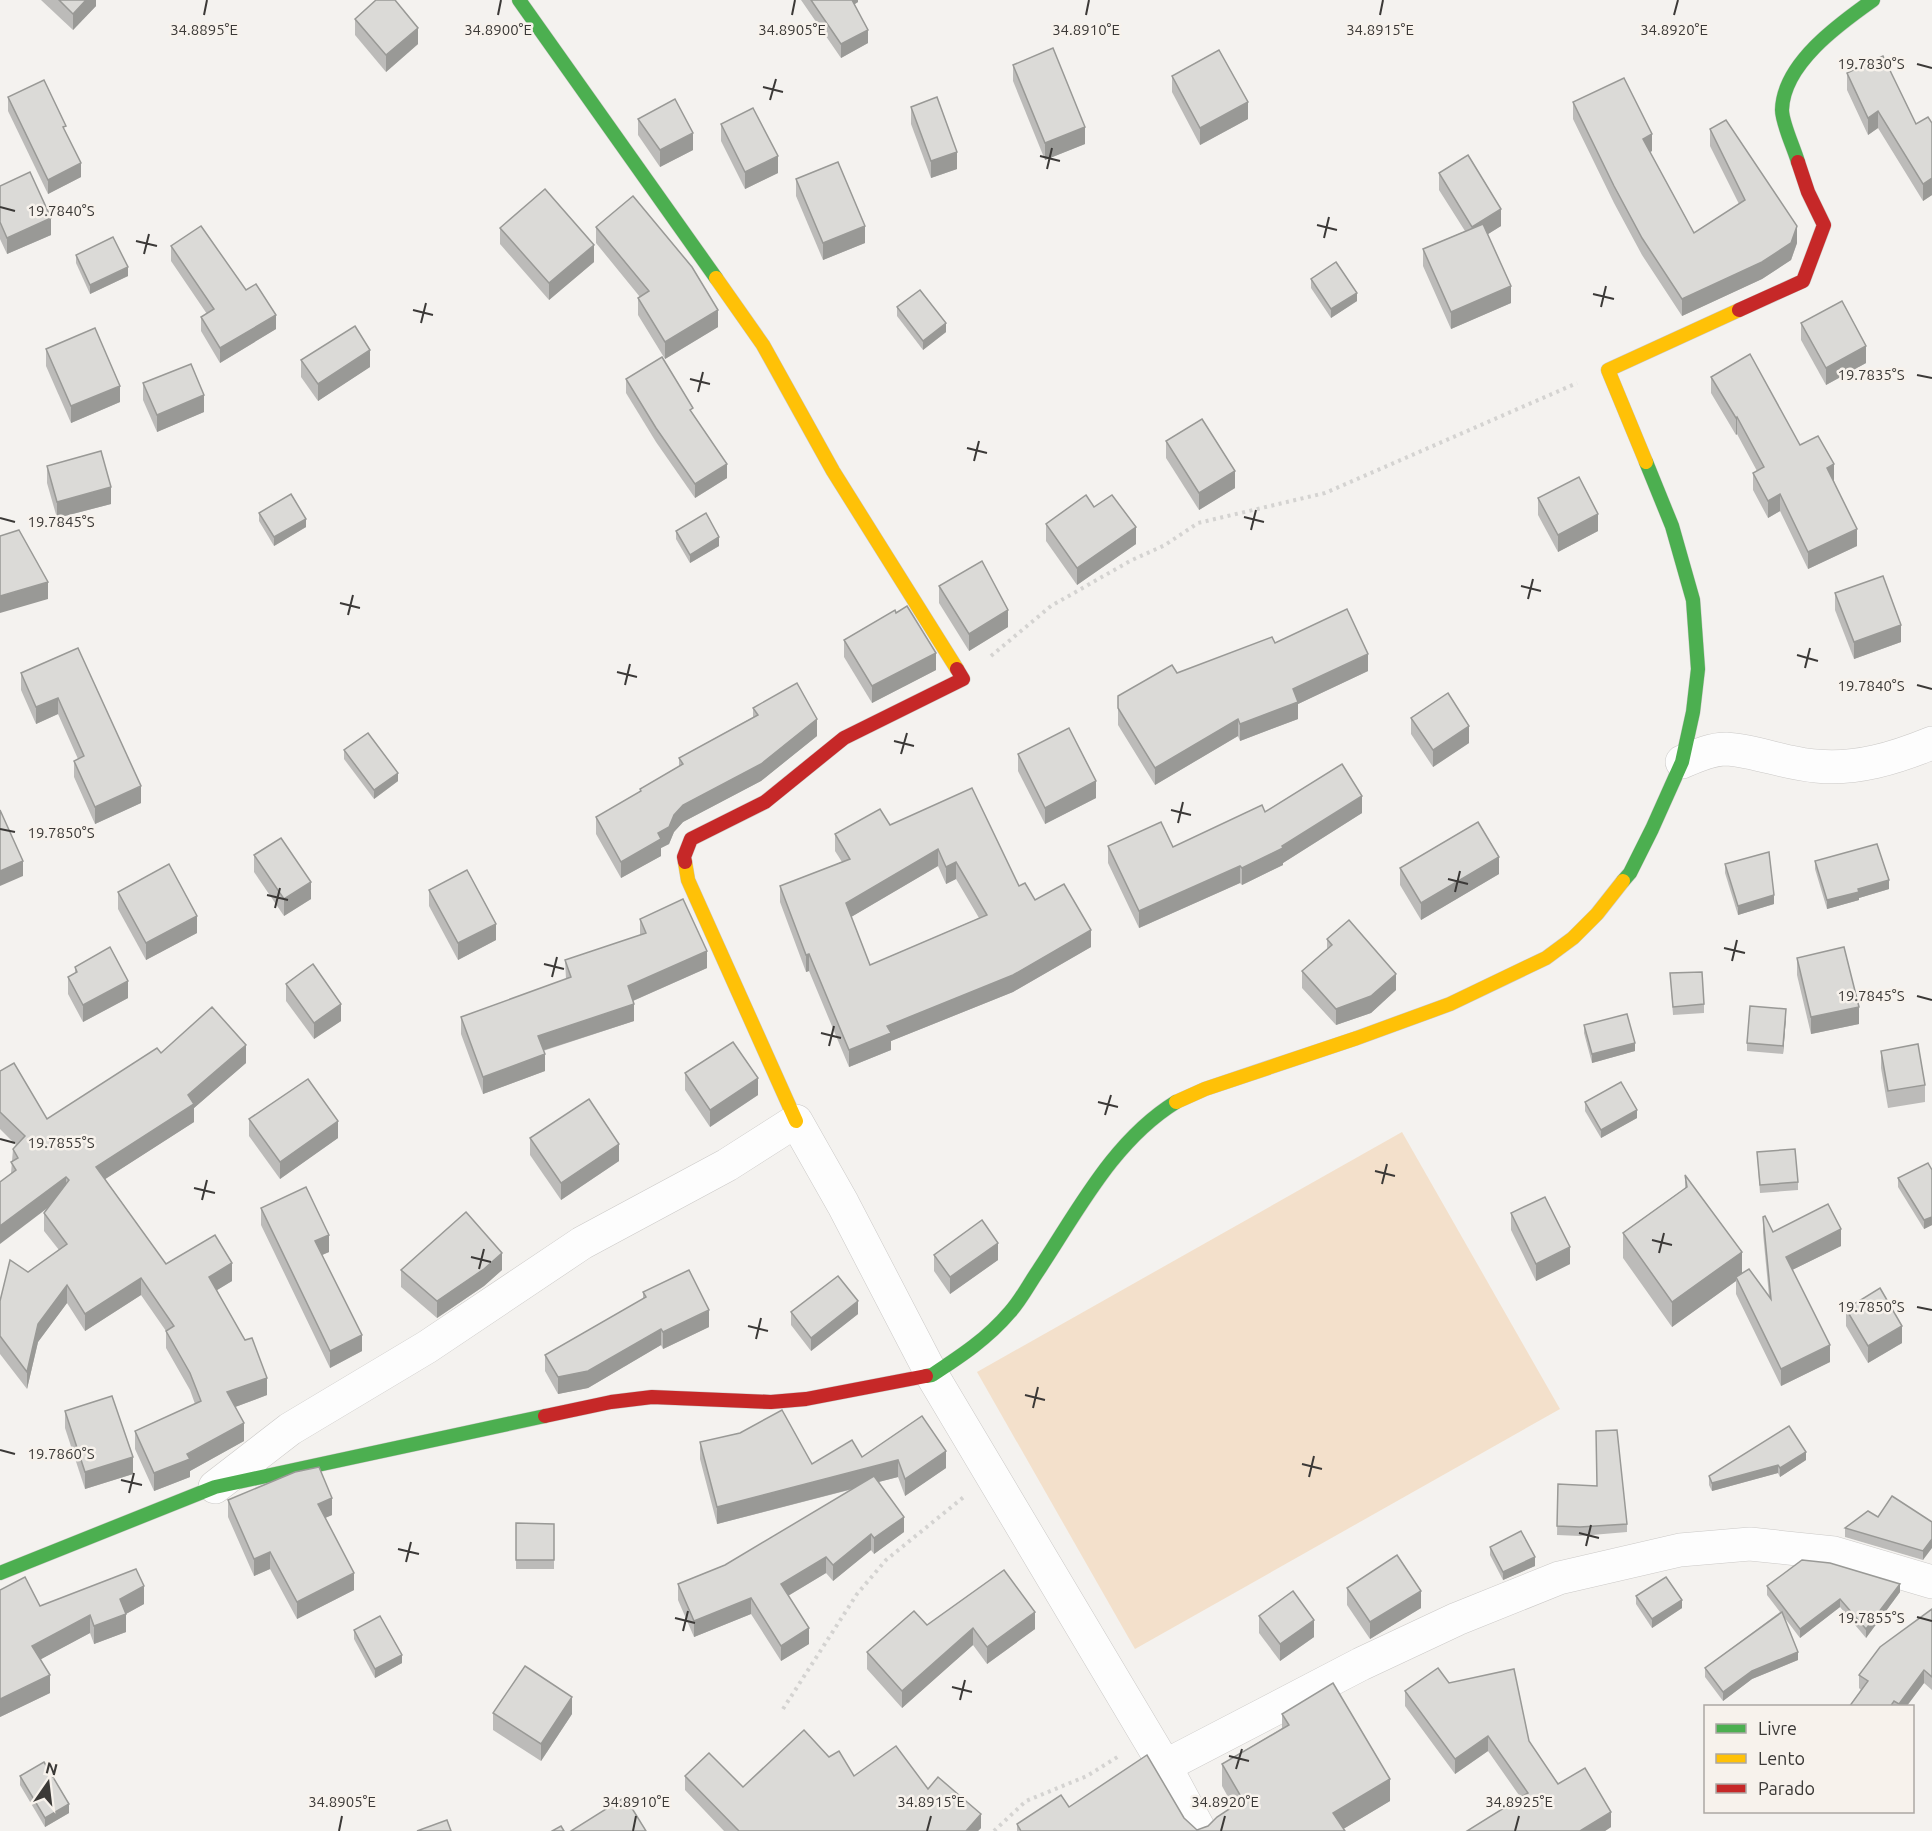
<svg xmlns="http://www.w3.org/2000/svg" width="1932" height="1831" font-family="Ubuntu,sans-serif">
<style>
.pitch{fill:#f3e0cb}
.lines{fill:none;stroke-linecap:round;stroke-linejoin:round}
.street-casing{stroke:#cbc9c7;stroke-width:34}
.fast-casing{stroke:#cbc9c7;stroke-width:15}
.slow-casing{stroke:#cbc9c7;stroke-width:15}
.jam-casing{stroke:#cbc9c7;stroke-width:15}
.path{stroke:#d4d3d1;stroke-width:4;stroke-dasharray:3 4.5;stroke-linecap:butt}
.street{stroke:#fdfdfd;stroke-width:33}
.fast{stroke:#4caf50;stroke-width:14}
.slow{stroke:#ffc107;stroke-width:14}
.jam{stroke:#c62828;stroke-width:14}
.wall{fill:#bcbbb9;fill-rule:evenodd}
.shaded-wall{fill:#999996}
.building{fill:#dbdad7;stroke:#999996;stroke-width:1.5;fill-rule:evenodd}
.ticks{fill:none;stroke:#3b3937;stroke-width:2}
.ticks-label{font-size:15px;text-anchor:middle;fill:#3b3937;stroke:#f7f2ec;stroke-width:5;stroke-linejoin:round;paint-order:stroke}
</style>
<rect width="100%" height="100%" fill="#f4f2ef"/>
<path class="pitch" d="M 1402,1132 L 1560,1409 L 1135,1649 L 977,1372 Z"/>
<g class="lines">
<defs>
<g id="street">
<path d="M 1682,762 C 1696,756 1711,749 1726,749 C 1757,751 1786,764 1816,766 C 1857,770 1895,758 1932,743"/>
<path d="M 215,1487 L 290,1429 L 427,1347 L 582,1243 L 727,1165 L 796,1121 L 843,1204 L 932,1375 L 1165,1766 L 1200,1831"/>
<path d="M 1165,1766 L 1361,1664 L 1457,1619 L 1559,1578 L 1680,1550 L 1750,1544 L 1834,1553 L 1932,1582"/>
</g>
<g id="fast">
<path d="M 519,0 L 716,278"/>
<path d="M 1798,162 C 1794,148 1782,123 1782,110 C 1783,64 1839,24 1873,0"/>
<path d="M 1623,881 L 1630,873 L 1652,829 L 1682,762 L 1693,712 L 1698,669 L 1693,600 L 1672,526 L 1646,462"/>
<path d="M 926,1376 L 932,1375 C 961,1356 987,1339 1010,1312 C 1021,1300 1029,1284 1038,1271 C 1078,1211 1113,1141 1176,1102"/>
<path d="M 0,1573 L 215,1487 L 545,1416"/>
</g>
<g id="slow">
<path d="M 716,278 L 763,345 L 833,471 L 957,669"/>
<path d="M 1646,462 L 1608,370 L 1739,310"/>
<path d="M 685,862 L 688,880 L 796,1121"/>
<path d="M 1176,1102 L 1205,1089 L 1357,1038 L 1450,1004 L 1546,958 L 1573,938 L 1597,914 L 1623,881"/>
</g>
<g id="jam">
<path d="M 1739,310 L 1803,281 L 1824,225 L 1808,192 L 1798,162"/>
<path d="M 685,862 L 684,857 L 691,839 L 765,802 L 844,738 L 963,679 L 957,669"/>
<path d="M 545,1416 L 611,1402 L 652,1397 L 771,1402 L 806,1399 L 926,1376"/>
</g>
</defs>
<use href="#street" class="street-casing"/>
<use href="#fast" class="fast-casing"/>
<use href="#slow" class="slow-casing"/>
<use href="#jam" class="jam-casing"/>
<g class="path">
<path d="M 991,656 L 1051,606 L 1130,561 L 1165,545 L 1198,523 L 1325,493 L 1577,383"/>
<path d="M 783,1709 L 857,1594 L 886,1560 L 965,1496"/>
<path d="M 994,1831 L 1026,1801 L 1087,1776 L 1119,1756"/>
</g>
<use href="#street" class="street"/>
<use href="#fast" class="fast"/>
<use href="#slow" class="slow"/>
<use href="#jam" class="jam"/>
</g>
<g class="wall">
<path d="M 41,0 L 96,0 L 96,6 L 73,30 Z"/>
<path d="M 801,0 L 858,0 L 858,2 L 854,4 L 868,43 L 841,58 Z"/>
<path d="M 355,19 L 418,44 L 386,72 L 355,35 Z"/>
<path d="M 1013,65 L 1085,144 L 1045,160 L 1013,81 Z"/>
<path d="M 1847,73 L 1916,124 L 1932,123 L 1932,195 L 1923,201 L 1878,128 L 1868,135 L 1847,90 Z"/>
<path d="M 1172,76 L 1248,119 L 1200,145 L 1172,92 Z"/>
<path d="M 8,97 L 66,133 L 81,177 L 48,194 L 8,111 Z"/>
<path d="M 1573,102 L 1652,151 L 1650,152 L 1694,233 L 1739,204 L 1710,146 L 1710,129 L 1797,243 L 1791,260 L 1762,279 L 1682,316 L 1642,255 L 1614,203 L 1573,119 Z"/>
<path d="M 911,107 L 957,169 L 931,178 L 911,124 Z"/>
<path d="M 638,119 L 693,150 L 660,167 L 638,135 Z"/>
<path d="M 721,124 L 778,173 L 745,189 L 721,141 Z"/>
<path d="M 1439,173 L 1501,226 L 1488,234 L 1511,303 L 1451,329 L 1423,266 L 1423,249 L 1465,231 L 1439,190 Z"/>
<path d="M 796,179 L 865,243 L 823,260 L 796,196 Z"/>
<path d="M 0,186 L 51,235 L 7,254 L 0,239 Z"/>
<path d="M 596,227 L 718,327 L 665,359 L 638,315 L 638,298 L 640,297 L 596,243 Z"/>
<path d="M 500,228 L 594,262 L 549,300 L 500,244 Z"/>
<path d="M 171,246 L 276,329 L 220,363 L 201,331 L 201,317 L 207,314 L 171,261 Z"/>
<path d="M 76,255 L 128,276 L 90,294 L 76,263 Z"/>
<path d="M 1311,279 L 1357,301 L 1331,318 L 1311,288 Z"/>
<path d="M 897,307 L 946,332 L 923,350 L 897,316 Z"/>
<path d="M 1801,323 L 1866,363 L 1826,385 L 1801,340 Z"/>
<path d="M 46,349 L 120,402 L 71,423 L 46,366 Z"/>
<path d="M 301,360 L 370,367 L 318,401 L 301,377 Z"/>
<path d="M 1711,377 L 1800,445 L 1834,481 L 1857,546 L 1808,569 L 1780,511 L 1768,518 L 1753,490 L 1753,473 L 1757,471 L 1737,434 L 1736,435 L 1711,393 Z"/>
<path d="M 626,379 L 727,478 L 695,498 L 656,442 L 626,393 Z"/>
<path d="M 143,383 L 204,412 L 157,432 L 143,400 Z"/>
<path d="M 1166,441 L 1235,488 L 1199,510 L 1166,458 Z"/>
<path d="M 47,466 L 111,504 L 57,518 L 47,483 Z"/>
<path d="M 1538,498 L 1598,531 L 1558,552 L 1538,515 Z"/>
<path d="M 1094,507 L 1136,544 L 1077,585 L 1046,541 L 1046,524 Z"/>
<path d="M 259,513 L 306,527 L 274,546 L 259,521 Z"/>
<path d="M 676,531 L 719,546 L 690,563 L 676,539 Z"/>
<path d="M 939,586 L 1008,627 L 969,651 L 939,603 Z"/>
<path d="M 1835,593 L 1901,642 L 1854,659 L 1835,610 Z"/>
<path d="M 896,613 L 936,670 L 872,703 L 844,657 L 844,640 Z"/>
<path d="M 1275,643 L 1368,671 L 1298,704 L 1298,719 L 1240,741 L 1238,736 L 1155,785 L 1118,725 L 1118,696 L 1177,673 Z"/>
<path d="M 78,648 L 141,803 L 95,824 L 74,777 L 74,761 L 78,759 L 58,714 L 36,724 L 21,690 L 21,673 Z"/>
<path d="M 753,708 L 817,736 L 761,781 L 683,822 L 674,832 L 669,844 L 661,848 L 661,856 L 621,878 L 596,834 L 596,817 L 640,792 L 640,789 L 679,766 L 679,758 L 753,717 Z"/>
<path d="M 1411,718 L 1469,743 L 1433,767 L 1411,734 Z"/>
<path d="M 344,750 L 398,781 L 374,799 L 344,759 Z"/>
<path d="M 1018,754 L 1096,798 L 1045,824 L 1018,771 Z"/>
<path d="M 1265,812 L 1362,813 L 1283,863 L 1283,865 L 1242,885 L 1240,883 L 1139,928 L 1108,863 L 1108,846 L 1173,847 Z"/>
<path d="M 890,825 L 1019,886 L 1091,947 L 1013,992 L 891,1041 L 891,1050 L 849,1067 L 809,971 L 806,972 L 780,902 L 780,886 L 842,862 L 835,851 L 835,834 ZM 938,866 L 946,884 L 956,879 L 979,918 L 870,965 L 851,917 Z"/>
<path d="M 254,855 L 311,899 L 284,916 L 254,872 Z"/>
<path d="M 1815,861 L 1889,889 L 1859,898 L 1859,900 L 1827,909 L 1815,869 Z"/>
<path d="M 1725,864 L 1774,904 L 1738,915 L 1725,873 Z"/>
<path d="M 1400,868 L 1499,874 L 1421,920 L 1400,885 Z"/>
<path d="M 429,890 L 496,940 L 458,960 L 429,906 Z"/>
<path d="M 118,892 L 197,933 L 146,960 L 118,909 Z"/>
<path d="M 640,919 L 707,968 L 633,1001 L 634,1021 L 543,1051 L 545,1071 L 483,1094 L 461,1034 L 461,1017 L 566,979 L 565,960 L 640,935 Z"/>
<path d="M 1327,939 L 1396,990 L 1371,1013 L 1336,1025 L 1302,988 L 1302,971 L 1327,949 Z"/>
<path d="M 1797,958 L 1859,1024 L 1811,1034 L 1797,975 Z"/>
<path d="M 75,967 L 128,998 L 83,1022 L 68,994 L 68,977 L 75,973 Z"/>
<path d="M 1670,973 L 1704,1004 L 1704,1013 L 1673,1015 Z"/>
<path d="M 286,984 L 341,1021 L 314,1039 L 286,1001 Z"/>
<path d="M 1786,1017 L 1783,1054 L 1747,1051 L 1747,1043 Z"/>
<path d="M 1584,1025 L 1635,1051 L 1592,1063 L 1584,1033 Z"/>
<path d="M 1881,1051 L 1925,1085 L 1925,1102 L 1888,1108 L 1881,1068 Z"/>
<path d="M 161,1053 L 246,1063 L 194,1108 L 194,1122 L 105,1179 L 166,1264 L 232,1281 L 217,1290 L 267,1395 L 235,1407 L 244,1441 L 190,1471 L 190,1477 L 154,1491 L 135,1449 L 135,1431 L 195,1404 L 190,1390 L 166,1348 L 166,1331 L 141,1295 L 85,1331 L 67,1303 L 38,1342 L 27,1389 L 0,1354 L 0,1301 L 28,1272 L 59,1250 L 44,1231 L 44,1213 L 48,1207 L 11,1173 L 13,1149 L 16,1145 L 0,1129 L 0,1071 L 47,1119 Z"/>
<path d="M 685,1073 L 758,1095 L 710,1127 L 685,1090 Z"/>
<path d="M 1585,1102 L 1637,1118 L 1601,1138 L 1585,1111 Z"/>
<path d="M 249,1119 L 338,1138 L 280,1179 L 249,1136 Z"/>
<path d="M 530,1138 L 619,1161 L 561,1200 L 530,1155 Z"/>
<path d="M 1757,1152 L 1798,1182 L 1798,1190 L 1760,1193 Z"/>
<path d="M 1932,1170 L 1932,1225 L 1924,1229 L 1898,1187 L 1898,1178 Z"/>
<path d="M 1685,1175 L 1742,1274 L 1769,1296 L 1763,1233 L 1763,1217 L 1773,1232 L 1841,1246 L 1792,1270 L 1830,1362 L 1781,1386 L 1736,1294 L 1736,1281 L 1672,1327 L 1623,1258 L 1623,1233 L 1685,1188 Z"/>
<path d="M 261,1208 L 329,1252 L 322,1255 L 362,1351 L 330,1368 L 261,1225 Z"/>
<path d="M 1511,1213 L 1570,1264 L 1536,1281 L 1511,1230 Z"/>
<path d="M 934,1255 L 998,1260 L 950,1294 L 934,1271 Z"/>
<path d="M 401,1270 L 502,1270 L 484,1286 L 437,1318 L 401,1287 Z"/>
<path d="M 643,1292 L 709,1327 L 663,1349 L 661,1345 L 588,1388 L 558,1394 L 545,1371 L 545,1355 L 643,1299 Z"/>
<path d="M 1846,1309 L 1902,1343 L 1868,1363 L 1846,1326 Z"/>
<path d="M 791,1312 L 858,1314 L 811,1351 L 791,1325 Z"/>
<path d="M 65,1411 L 133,1474 L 85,1489 L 65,1428 Z"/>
<path d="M 922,1416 L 946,1468 L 905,1496 L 898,1477 L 878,1482 L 904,1532 L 874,1554 L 871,1550 L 833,1581 L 826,1573 L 788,1596 L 809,1644 L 781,1661 L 751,1614 L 694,1637 L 678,1600 L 678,1584 L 725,1565 L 853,1489 L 717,1524 L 700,1459 L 700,1442 L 812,1464 L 862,1457 Z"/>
<path d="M 1806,1460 L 1780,1477 L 1778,1473 L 1712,1491 L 1709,1485 L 1709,1476 Z"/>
<path d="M 1558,1484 L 1596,1486 L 1627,1524 L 1627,1532 L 1580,1536 L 1557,1535 Z"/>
<path d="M 228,1500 L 332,1515 L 325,1518 L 354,1590 L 297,1619 L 270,1569 L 254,1576 L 228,1517 Z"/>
<path d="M 1878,1517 L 1932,1522 L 1923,1560 L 1845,1537 L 1845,1528 Z"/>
<path d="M 516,1523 L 554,1524 L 554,1569 L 516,1569 Z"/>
<path d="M 1490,1547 L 1535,1566 L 1503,1580 L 1490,1555 Z"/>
<path d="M 1767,1586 L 1900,1592 L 1866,1638 L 1840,1607 L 1800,1638 L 1784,1617 L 1798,1660 L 1752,1679 L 1723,1701 L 1705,1677 L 1705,1668 L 1780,1612 L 1767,1595 Z"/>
<path d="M 1347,1588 L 1421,1608 L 1370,1639 L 1347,1605 Z"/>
<path d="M 0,1590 L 40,1606 L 144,1604 L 126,1614 L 126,1632 L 94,1644 L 90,1633 L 41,1659 L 50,1693 L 0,1717 Z"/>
<path d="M 1636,1596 L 1682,1608 L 1652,1628 L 1636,1604 Z"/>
<path d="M 1932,1609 L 1932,1690 L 1924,1683 L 1906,1707 L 1849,1707 L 1861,1690 L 1859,1688 L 1859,1675 Z"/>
<path d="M 1259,1616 L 1314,1637 L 1280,1661 L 1259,1633 Z"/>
<path d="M 927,1625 L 1035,1629 L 987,1664 L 973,1645 L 902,1708 L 867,1669 L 867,1652 Z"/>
<path d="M 354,1630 L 402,1663 L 375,1678 L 354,1639 Z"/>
<path d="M 1449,1683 L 1529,1741 L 1558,1784 L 1611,1827 L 1605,1831 L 1467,1831 L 1521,1798 L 1488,1751 L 1455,1774 L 1405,1706 L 1405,1691 Z"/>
<path d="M 493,1713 L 572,1714 L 541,1761 L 493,1730 Z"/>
<path d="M 1282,1714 L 1390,1801 L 1343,1829 L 1345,1831 L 1017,1831 L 1017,1824 L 1069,1807 L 1197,1830 L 1208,1826 L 1233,1806 L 1222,1786 L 1222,1764 L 1282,1728 Z"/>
<path d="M 829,1757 L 854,1776 L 928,1789 L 981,1828 L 978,1831 L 724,1831 L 685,1790 L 685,1776 L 743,1787 Z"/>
<path d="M 20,1776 L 69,1813 L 45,1827 L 20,1785 Z"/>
</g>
<g class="shaded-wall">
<path d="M 86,0 L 96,0 L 96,6 L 73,30 L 73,14 Z"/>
<path d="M 849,0 L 858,0 L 858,2 L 849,8 Z"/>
<path d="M 418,28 L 418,44 L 386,72 L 386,55 Z"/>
<path d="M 868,30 L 868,43 L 841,58 L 841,44 Z"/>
<path d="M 1248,102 L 1248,119 L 1200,145 L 1200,128 Z"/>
<path d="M 1878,111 L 1878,128 L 1868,135 L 1868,118 Z"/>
<path d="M 1085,127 L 1085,144 L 1045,160 L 1045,143 Z"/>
<path d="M 693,133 L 693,150 L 660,167 L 660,150 Z"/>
<path d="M 1652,134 L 1652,151 L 1643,156 L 1643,139 Z"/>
<path d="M 957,152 L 957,169 L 931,178 L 931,161 Z"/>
<path d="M 778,156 L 778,173 L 745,189 L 745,172 Z"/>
<path d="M 81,163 L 81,177 L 48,194 L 48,180 Z"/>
<path d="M 1932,178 L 1932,195 L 1923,201 L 1923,184 Z"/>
<path d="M 1501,209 L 1501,226 L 1472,244 L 1472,227 Z"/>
<path d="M 51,218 L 51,235 L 7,254 L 7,238 Z"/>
<path d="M 865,226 L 865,243 L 823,260 L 823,243 Z"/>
<path d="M 1797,226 L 1797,243 L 1791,260 L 1762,279 L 1682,316 L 1682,299 Z"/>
<path d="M 594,245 L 594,262 L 549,300 L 549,283 Z"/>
<path d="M 128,267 L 128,276 L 90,294 L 90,285 Z"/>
<path d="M 1511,286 L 1511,303 L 1451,329 L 1451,312 Z"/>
<path d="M 1357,293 L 1357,301 L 1331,318 L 1331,309 Z"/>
<path d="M 718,310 L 718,327 L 665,359 L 665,342 Z"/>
<path d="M 276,315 L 276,329 L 220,363 L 220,348 Z"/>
<path d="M 946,323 L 946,332 L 923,350 L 923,341 Z"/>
<path d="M 1866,346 L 1866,363 L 1826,385 L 1826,368 Z"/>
<path d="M 370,350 L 370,367 L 318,401 L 318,384 Z"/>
<path d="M 120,386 L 120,402 L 71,423 L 71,406 Z"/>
<path d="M 204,395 L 204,412 L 157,432 L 157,415 Z"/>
<path d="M 1737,417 L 1737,434 L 1736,435 L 1736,418 Z"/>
<path d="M 727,464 L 727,478 L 695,498 L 695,484 Z"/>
<path d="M 1834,464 L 1834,481 L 1827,484 L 1827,468 Z"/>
<path d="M 1235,471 L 1235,488 L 1199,510 L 1199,493 Z"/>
<path d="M 111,487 L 111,504 L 57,518 L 57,502 Z"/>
<path d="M 1780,494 L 1780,511 L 1768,518 L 1768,501 Z"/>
<path d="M 1598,514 L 1598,531 L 1558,552 L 1558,535 Z"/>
<path d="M 306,519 L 306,527 L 274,546 L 274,537 Z"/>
<path d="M 1136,527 L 1136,544 L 1077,585 L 1077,568 Z"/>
<path d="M 1857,529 L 1857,546 L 1808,569 L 1808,552 Z"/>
<path d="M 719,537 L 719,546 L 690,563 L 690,555 Z"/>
<path d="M 48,582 L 48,599 L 0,613 L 0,596 Z"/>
<path d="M 1008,610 L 1008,627 L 969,651 L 969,634 Z"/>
<path d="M 1901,625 L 1901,642 L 1854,659 L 1854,642 Z"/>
<path d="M 936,653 L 936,670 L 872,703 L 872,686 Z"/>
<path d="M 1368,654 L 1368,671 L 1298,704 L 1298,719 L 1240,741 L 1240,724 L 1293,689 Z"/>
<path d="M 58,698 L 58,714 L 36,724 L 36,707 Z"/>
<path d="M 817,719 L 817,736 L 761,781 L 683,822 L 674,832 L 669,844 L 661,848 L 661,856 L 621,878 L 621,862 L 674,815 L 683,805 Z"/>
<path d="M 1238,719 L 1238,736 L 1155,785 L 1155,768 Z"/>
<path d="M 1469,726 L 1469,743 L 1433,767 L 1433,750 Z"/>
<path d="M 398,773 L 398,781 L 374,799 L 374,790 Z"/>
<path d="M 1096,781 L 1096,798 L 1045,824 L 1045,808 Z"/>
<path d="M 141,786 L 141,803 L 95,824 L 95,807 Z"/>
<path d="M 1362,796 L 1362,813 L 1283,863 L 1283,865 L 1242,885 L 1242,868 L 1282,846 Z"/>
<path d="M 938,849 L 938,866 L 846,920 L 846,903 Z"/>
<path d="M 1499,857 L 1499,874 L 1421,920 L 1421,903 Z"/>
<path d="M 23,861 L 23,876 L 0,886 L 0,871 Z"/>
<path d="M 956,862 L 956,879 L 946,884 L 946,867 Z"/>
<path d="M 1240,866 L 1240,883 L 1139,928 L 1139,911 Z"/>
<path d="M 1889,880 L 1889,889 L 1859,898 L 1859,900 L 1827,909 L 1827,900 L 1858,889 Z"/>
<path d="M 311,882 L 311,899 L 284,916 L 284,899 Z"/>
<path d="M 1774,895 L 1774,904 L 1738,915 L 1738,906 Z"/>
<path d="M 197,916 L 197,933 L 146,960 L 146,943 Z"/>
<path d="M 496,924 L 496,940 L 458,960 L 458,943 Z"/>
<path d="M 1091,930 L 1091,947 L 1013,992 L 891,1041 L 891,1050 L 849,1067 L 849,1050 L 887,1026 Z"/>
<path d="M 707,951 L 707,968 L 628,1003 L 628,986 Z"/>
<path d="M 809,954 L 809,971 L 806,972 L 806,955 Z"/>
<path d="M 1396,974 L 1396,990 L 1371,1013 L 1336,1025 L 1336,1009 Z"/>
<path d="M 128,981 L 128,998 L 83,1022 L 83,1005 Z"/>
<path d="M 341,1004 L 341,1021 L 314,1039 L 314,1023 Z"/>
<path d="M 634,1004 L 634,1021 L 538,1052 L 538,1036 Z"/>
<path d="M 1859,1007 L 1859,1024 L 1811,1034 L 1811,1017 Z"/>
<path d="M 1786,1009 L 1786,1017 L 1783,1054 L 1783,1046 Z"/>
<path d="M 1635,1043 L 1635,1051 L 1592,1063 L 1592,1054 Z"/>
<path d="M 246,1045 L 246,1063 L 194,1108 L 194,1122 L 96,1185 L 96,1167 L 188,1095 Z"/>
<path d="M 545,1054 L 545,1071 L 483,1094 L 483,1077 Z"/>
<path d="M 758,1078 L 758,1095 L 710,1127 L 710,1110 Z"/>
<path d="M 1637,1110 L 1637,1118 L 1601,1138 L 1601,1130 Z"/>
<path d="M 338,1121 L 338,1138 L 280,1179 L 280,1162 Z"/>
<path d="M 619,1144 L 619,1161 L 561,1200 L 561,1183 Z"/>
<path d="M 66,1177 L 66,1194 L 0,1244 L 0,1226 Z"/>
<path d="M 1932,1217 L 1932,1225 L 1924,1229 L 1924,1220 Z"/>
<path d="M 1841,1229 L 1841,1246 L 1786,1273 L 1786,1257 Z"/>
<path d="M 329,1235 L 329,1252 L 315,1258 L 315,1241 Z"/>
<path d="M 998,1243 L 998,1260 L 950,1294 L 950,1277 Z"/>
<path d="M 1570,1247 L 1570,1264 L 1536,1281 L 1536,1264 Z"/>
<path d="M 1742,1252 L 1742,1277 L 1736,1277 L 1736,1281 L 1672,1327 L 1672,1302 Z"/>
<path d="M 502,1253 L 502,1270 L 484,1286 L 437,1318 L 437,1301 Z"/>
<path d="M 232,1263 L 232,1281 L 209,1295 L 209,1277 Z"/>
<path d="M 141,1278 L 141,1295 L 85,1331 L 85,1314 Z"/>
<path d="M 67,1285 L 67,1303 L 38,1342 L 27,1389 L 27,1372 L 38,1324 Z"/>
<path d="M 858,1301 L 858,1314 L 811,1351 L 811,1338 Z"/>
<path d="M 709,1310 L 709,1327 L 663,1349 L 663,1332 Z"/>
<path d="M 1902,1326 L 1902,1343 L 1868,1363 L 1868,1346 Z"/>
<path d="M 661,1329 L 661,1345 L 588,1388 L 558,1394 L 558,1377 Z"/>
<path d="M 362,1335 L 362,1351 L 330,1368 L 330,1351 Z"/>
<path d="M 1830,1345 L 1830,1362 L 1781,1386 L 1781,1369 Z"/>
<path d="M 267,1378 L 267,1395 L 227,1410 L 227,1392 Z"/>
<path d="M 244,1423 L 244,1441 L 190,1471 L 190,1477 L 154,1491 L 154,1473 Z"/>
<path d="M 946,1451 L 946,1468 L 905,1496 L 905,1479 Z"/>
<path d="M 1806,1452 L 1806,1460 L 1780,1477 L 1780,1468 Z"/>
<path d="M 133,1457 L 133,1474 L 85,1489 L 85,1472 Z"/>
<path d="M 898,1460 L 898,1477 L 717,1524 L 717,1507 Z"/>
<path d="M 1778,1465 L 1778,1473 L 1712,1491 L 1712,1483 Z"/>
<path d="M 332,1498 L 332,1515 L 318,1521 L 318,1504 Z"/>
<path d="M 904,1517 L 904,1532 L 874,1554 L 874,1538 Z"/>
<path d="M 871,1534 L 871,1550 L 833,1581 L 833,1565 Z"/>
<path d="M 1932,1539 L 1932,1548 L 1923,1560 L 1923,1551 Z"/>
<path d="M 270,1552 L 270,1569 L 254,1576 L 254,1559 Z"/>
<path d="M 826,1557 L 826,1573 L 781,1600 L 781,1584 Z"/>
<path d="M 1535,1557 L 1535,1566 L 1503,1580 L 1503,1572 Z"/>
<path d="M 354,1573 L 354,1590 L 297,1619 L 297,1602 Z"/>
<path d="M 1900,1584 L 1900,1592 L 1866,1638 L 1866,1629 Z"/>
<path d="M 144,1586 L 144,1604 L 124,1615 L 126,1614 L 126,1632 L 94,1644 L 94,1626 L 120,1599 Z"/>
<path d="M 1421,1591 L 1421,1608 L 1370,1639 L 1370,1622 Z"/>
<path d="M 751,1598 L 751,1614 L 694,1637 L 694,1621 Z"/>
<path d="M 1840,1599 L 1840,1607 L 1800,1638 L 1800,1629 Z"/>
<path d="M 1682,1600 L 1682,1608 L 1652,1628 L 1652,1619 Z"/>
<path d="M 1035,1612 L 1035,1629 L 987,1664 L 987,1647 Z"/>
<path d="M 90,1615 L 90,1633 L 32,1664 L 32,1646 Z"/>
<path d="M 1314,1620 L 1314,1637 L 1280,1661 L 1280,1644 Z"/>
<path d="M 809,1628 L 809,1644 L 781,1661 L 781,1646 Z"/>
<path d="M 973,1628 L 973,1645 L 902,1708 L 902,1691 Z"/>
<path d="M 1798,1652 L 1798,1660 L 1752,1679 L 1723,1701 L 1723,1692 L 1752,1671 Z"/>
<path d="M 402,1655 L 402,1663 L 375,1678 L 375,1669 Z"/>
<path d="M 1924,1670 L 1924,1683 L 1906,1707 L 1899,1707 L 1899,1704 Z"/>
<path d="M 50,1675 L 50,1693 L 0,1717 L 0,1699 Z"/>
<path d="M 572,1697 L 572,1714 L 541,1761 L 541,1744 Z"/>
<path d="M 1488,1736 L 1488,1751 L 1455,1774 L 1455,1759 Z"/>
<path d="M 1390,1779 L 1390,1801 L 1340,1831 L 1333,1813 Z"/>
<path d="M 69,1804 L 69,1813 L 45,1827 L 45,1818 Z"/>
<path d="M 1611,1812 L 1611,1827 L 1605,1831 L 1580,1831 Z"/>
<path d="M 981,1814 L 981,1828 L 978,1831 L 966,1831 Z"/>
</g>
<g class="building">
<path d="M 59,0 L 86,0 L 73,14 Z"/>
<path d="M 376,0 L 395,0 L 418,28 L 386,55 L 355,19 Z"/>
<path d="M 811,0 L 852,0 L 868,30 L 841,44 Z"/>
<path d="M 1053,48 L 1085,127 L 1045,143 L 1013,65 Z"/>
<path d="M 1219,50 L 1248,102 L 1200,128 L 1172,76 Z"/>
<path d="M 1883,56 L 1916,124 L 1928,117 L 1932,123 L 1932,178 L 1923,184 L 1878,111 L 1868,118 L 1847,73 Z"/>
<path d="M 1624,78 L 1652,134 L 1643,139 L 1694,233 L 1745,200 L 1710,129 L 1726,120 L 1797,226 L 1791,243 L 1762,262 L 1682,299 L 1642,238 L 1614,186 L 1573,102 Z"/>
<path d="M 44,80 L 66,126 L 63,127 L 81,163 L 48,180 L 8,97 Z"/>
<path d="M 937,97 L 957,152 L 931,161 L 911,107 Z"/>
<path d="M 675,99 L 693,133 L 660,150 L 638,119 Z"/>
<path d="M 753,108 L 778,156 L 745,172 L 721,124 Z"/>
<path d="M 1468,155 L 1501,209 L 1472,227 L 1439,173 Z"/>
<path d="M 838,162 L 865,226 L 823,243 L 796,179 Z"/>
<path d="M 30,172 L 51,218 L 7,238 L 0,222 L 0,186 Z"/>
<path d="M 545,189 L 594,245 L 549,283 L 500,228 Z"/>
<path d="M 633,196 L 692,267 L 718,310 L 665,342 L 638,298 L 649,291 L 596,227 Z"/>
<path d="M 1483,224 L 1511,286 L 1451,312 L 1423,249 Z"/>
<path d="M 201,226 L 246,290 L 256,284 L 276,315 L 220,348 L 201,317 L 214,309 L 171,246 Z"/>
<path d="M 113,237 L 128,267 L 90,285 L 76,255 Z"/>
<path d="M 1336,262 L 1357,293 L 1331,309 L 1311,279 Z"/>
<path d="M 920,290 L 946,323 L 923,341 L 897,307 Z"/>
<path d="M 1842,301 L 1866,346 L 1826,368 L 1801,323 Z"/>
<path d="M 355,326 L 370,350 L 318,384 L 301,360 Z"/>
<path d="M 95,328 L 120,386 L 71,406 L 46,349 Z"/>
<path d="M 1750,354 L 1800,445 L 1818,436 L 1834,464 L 1827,468 L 1857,529 L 1808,552 L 1780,494 L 1768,501 L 1753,473 L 1764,467 L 1737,417 L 1736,418 L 1711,377 Z"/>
<path d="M 662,357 L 693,408 L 690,410 L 727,464 L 695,484 L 656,428 L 626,379 Z"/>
<path d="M 191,364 L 204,395 L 157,415 L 143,383 Z"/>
<path d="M 1202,419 L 1235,471 L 1199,493 L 1166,441 Z"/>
<path d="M 101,451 L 111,487 L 57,502 L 47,466 Z"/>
<path d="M 1579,477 L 1598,514 L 1558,535 L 1538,498 Z"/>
<path d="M 291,494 L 306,519 L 274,537 L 259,513 Z"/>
<path d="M 1086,495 L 1094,507 L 1112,495 L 1136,527 L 1077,568 L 1046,524 Z"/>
<path d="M 706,513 L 719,537 L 690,555 L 676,531 Z"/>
<path d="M 19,530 L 48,582 L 0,596 L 0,536 Z"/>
<path d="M 982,561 L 1008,610 L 969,634 L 939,586 Z"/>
<path d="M 1883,576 L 1901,625 L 1854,642 L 1835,593 Z"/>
<path d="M 907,606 L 936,653 L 872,686 L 844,640 L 895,610 L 896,613 Z"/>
<path d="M 1347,609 L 1368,654 L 1293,689 L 1298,702 L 1240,724 L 1238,719 L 1155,768 L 1118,708 L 1118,696 L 1172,665 L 1177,673 L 1272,637 L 1275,643 Z"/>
<path d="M 78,648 L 141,786 L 95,807 L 74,761 L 84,756 L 58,698 L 36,707 L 21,673 Z"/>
<path d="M 797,683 L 817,719 L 761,764 L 683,805 L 674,815 L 669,827 L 658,833 L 661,839 L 621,862 L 596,817 L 641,791 L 640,789 L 683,764 L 679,758 L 758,715 L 753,708 Z"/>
<path d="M 1448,693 L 1469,726 L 1433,750 L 1411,718 Z"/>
<path d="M 1069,728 L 1096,781 L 1045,808 L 1018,754 Z"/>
<path d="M 368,733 L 398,773 L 374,790 L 344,750 Z"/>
<path d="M 1342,764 L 1362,796 L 1282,846 L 1283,848 L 1242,868 L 1240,866 L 1139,911 L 1108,846 L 1161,822 L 1173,847 L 1262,805 L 1265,812 Z"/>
<path d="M 972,788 L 1019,886 L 1025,883 L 1035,900 L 1064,884 L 1091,930 L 1013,975 L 887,1026 L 891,1033 L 849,1050 L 809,954 L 806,955 L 780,886 L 850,859 L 835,834 L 880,809 L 890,825 ZM 938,849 L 946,867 L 956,862 L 987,915 L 870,965 L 846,903 Z"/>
<path d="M 0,810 L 23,861 L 0,871 Z"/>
<path d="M 1478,822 L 1499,857 L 1421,903 L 1400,868 Z"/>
<path d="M 281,838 L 311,882 L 284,899 L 254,855 Z"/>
<path d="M 1877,844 L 1889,880 L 1858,889 L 1859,892 L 1827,900 L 1815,861 Z"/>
<path d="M 1769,852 L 1774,895 L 1738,906 L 1725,864 Z"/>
<path d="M 169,864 L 197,916 L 146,943 L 118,892 Z"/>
<path d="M 467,870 L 496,924 L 458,943 L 429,890 Z"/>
<path d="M 683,899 L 707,951 L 628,986 L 634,1004 L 538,1036 L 545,1054 L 483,1077 L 461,1017 L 571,977 L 565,960 L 646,933 L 640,919 Z"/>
<path d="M 1349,920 L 1396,974 L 1371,996 L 1336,1009 L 1302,971 L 1332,945 L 1327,939 Z"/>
<path d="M 110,947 L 128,981 L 83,1005 L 68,977 L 77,972 L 75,967 Z"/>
<path d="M 1844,947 L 1859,1007 L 1811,1017 L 1797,958 Z"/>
<path d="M 313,964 L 341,1004 L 314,1023 L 286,984 Z"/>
<path d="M 1702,972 L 1704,1004 L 1673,1007 L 1670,973 Z"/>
<path d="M 1750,1006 L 1786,1009 L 1783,1046 L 1747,1043 Z"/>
<path d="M 212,1007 L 246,1045 L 188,1095 L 194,1104 L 96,1167 L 166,1264 L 215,1235 L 232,1263 L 209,1277 L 245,1340 L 252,1338 L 267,1378 L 227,1392 L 244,1423 L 187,1454 L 190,1459 L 154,1473 L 135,1431 L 201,1401 L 190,1373 L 166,1331 L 174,1326 L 141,1278 L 85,1314 L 67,1285 L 38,1324 L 27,1372 L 0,1336 L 0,1301 L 10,1260 L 28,1272 L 67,1244 L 44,1213 L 69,1180 L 66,1177 L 0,1226 L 0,1182 L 16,1170 L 11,1162 L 18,1158 L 13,1149 L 25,1136 L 0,1112 L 0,1071 L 14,1063 L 47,1119 L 157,1048 L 161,1053 Z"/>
<path d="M 1627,1014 L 1635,1043 L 1592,1054 L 1584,1025 Z"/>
<path d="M 733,1042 L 758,1078 L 710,1110 L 685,1073 Z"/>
<path d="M 1918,1044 L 1925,1085 L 1888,1091 L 1881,1051 Z"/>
<path d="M 308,1079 L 338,1121 L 280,1162 L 249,1119 Z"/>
<path d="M 1621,1082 L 1637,1110 L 1601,1130 L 1585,1102 Z"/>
<path d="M 589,1099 L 619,1144 L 561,1183 L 530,1138 Z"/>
<path d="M 1795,1149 L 1798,1182 L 1760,1185 L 1757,1152 Z"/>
<path d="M 1928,1163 L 1932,1170 L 1932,1217 L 1924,1220 L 1898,1178 Z"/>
<path d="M 1685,1175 L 1742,1252 L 1672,1302 L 1623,1233 L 1687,1187 Z"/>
<path d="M 306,1187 L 329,1235 L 315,1241 L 362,1335 L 330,1351 L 261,1208 Z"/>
<path d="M 1545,1197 L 1570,1247 L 1536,1264 L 1511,1213 Z"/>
<path d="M 1828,1204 L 1841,1229 L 1786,1257 L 1830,1345 L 1781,1369 L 1736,1277 L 1749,1269 L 1771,1299 L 1763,1217 L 1765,1216 L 1773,1232 Z"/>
<path d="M 466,1212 L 502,1253 L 484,1269 L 437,1301 L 401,1270 Z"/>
<path d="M 982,1220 L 998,1243 L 950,1277 L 934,1255 Z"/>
<path d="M 689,1270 L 709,1310 L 663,1332 L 661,1329 L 588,1371 L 558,1377 L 545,1355 L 646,1297 L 643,1292 Z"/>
<path d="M 838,1276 L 858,1301 L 811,1338 L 791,1312 Z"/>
<path d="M 1880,1288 L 1902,1326 L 1868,1346 L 1846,1309 Z"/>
<path d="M 112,1396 L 133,1457 L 85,1472 L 65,1411 Z"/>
<path d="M 782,1410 L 812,1464 L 852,1440 L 862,1457 L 922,1416 L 946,1451 L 905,1479 L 898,1460 L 717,1507 L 700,1442 L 740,1433 Z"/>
<path d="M 1789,1426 L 1806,1452 L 1780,1468 L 1778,1465 L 1712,1483 L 1709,1476 Z"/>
<path d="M 1617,1430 L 1627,1524 L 1580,1527 L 1557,1526 L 1558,1484 L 1597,1486 L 1596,1431 Z"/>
<path d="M 319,1467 L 332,1498 L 318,1504 L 354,1573 L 297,1602 L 270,1552 L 254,1559 L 228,1500 L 295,1472 Z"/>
<path d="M 874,1476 L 904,1517 L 874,1538 L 871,1534 L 833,1565 L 826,1557 L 781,1584 L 809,1628 L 781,1646 L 751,1598 L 694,1621 L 678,1584 L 725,1565 Z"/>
<path d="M 1892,1496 L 1932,1522 L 1932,1539 L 1923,1551 L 1845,1528 L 1868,1511 L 1878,1517 Z"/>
<path d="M 516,1523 L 554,1524 L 554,1560 L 516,1560 Z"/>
<path d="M 1521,1531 L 1535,1557 L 1503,1572 L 1490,1547 Z"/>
<path d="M 1397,1555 L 1421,1591 L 1370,1622 L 1347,1588 Z"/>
<path d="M 1802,1560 L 1830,1563 L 1900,1584 L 1866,1629 L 1840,1599 L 1800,1629 L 1767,1586 Z"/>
<path d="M 136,1569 L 144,1586 L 120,1599 L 126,1614 L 94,1626 L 90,1615 L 32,1646 L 50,1675 L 0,1699 L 0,1590 L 25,1577 L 40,1606 Z"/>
<path d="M 1004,1570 L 1035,1612 L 987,1647 L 973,1628 L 902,1691 L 867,1652 L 914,1611 L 927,1625 Z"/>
<path d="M 1666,1577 L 1682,1600 L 1652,1619 L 1636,1596 Z"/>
<path d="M 1293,1591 L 1314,1620 L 1280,1644 L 1259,1616 Z"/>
<path d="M 1932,1609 L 1932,1677 L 1924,1670 L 1899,1704 L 1894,1701 L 1890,1707 L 1849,1707 L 1868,1681 L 1859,1675 L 1880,1647 Z"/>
<path d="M 1782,1612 L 1798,1652 L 1752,1671 L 1723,1692 L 1705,1668 Z"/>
<path d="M 380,1616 L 402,1655 L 375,1669 L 354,1630 Z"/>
<path d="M 525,1666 L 572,1697 L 541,1744 L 493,1713 Z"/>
<path d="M 1438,1668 L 1449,1683 L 1514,1669 L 1529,1741 L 1558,1784 L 1585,1768 L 1611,1812 L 1580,1831 L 1467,1831 L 1528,1793 L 1488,1736 L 1455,1759 L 1405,1691 Z"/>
<path d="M 1333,1683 L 1390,1779 L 1333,1813 L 1345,1831 L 1021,1831 L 1017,1824 L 1061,1795 L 1069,1807 L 1147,1755 L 1184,1818 L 1197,1830 L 1208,1826 L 1217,1817 L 1243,1800 L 1222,1764 L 1289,1725 L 1282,1714 Z"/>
<path d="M 804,1730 L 829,1757 L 839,1751 L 854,1776 L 896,1746 L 928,1789 L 938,1777 L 981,1814 L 966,1831 L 739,1831 L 685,1776 L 709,1753 L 743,1787 Z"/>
<path d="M 44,1762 L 69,1804 L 45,1818 L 20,1776 Z"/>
<path d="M 625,1797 L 646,1831 L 571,1831 Z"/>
<path d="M 447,1820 L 451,1831 L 417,1831 Z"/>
<path d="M 561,1826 L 564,1831 L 552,1831 Z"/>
</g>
<path class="ticks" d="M 204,15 L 207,0M 498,15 L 501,0M 792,15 L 795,0M 1086,15 L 1089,0M 1380,15 L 1383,0M 1674,15 L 1678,0M 1917,64 L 1932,68M 763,87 L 783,92M 770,100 L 776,79M 1040,156 L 1060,161M 1047,169 L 1052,148M 0,207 L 15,211M 1317,225 L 1337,230M 1324,238 L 1329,217M 136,241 L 157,246M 144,254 L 149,234M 1593,294 L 1614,299M 1601,307 L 1606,286M 413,310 L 433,315M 421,323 L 426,303M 1917,375 L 1932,378M 690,379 L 710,384M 698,392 L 703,372M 967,448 L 987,453M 974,461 L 979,441M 1244,517 L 1264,522M 0,518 L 15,522M 1251,530 L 1256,510M 1521,586 L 1541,591M 1528,599 L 1533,579M 340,603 L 360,608M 348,615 L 353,595M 1797,655 L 1818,661M 1805,668 L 1810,648M 617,672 L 637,677M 625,685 L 630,664M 1917,685 L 1932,689M 894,741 L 914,746M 901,754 L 907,733M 1171,810 L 1191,815M 1178,823 L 1183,802M 0,829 L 15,832M 1448,879 L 1468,884M 1455,892 L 1460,871M 267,895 L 288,900M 275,908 L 280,888M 1724,948 L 1745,953M 1732,961 L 1737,940M 544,964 L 564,969M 552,977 L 557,957M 1917,996 L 1932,1000M 821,1033 L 841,1038M 829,1046 L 834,1026M 1098,1102 L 1118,1107M 1105,1115 L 1111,1095M 0,1139 L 15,1143M 1375,1171 L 1395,1176M 1382,1184 L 1387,1164M 194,1188 L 215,1193M 202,1200 L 207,1180M 1652,1240 L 1672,1245M 1659,1253 L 1664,1233M 471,1257 L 491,1262M 479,1269 L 484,1249M 1917,1307 L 1932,1310M 748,1326 L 768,1331M 756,1339 L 761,1318M 1025,1395 L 1045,1400M 1033,1408 L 1038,1387M 0,1450 L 15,1454M 1302,1464 L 1322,1469M 1309,1477 L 1314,1456M 121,1480 L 142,1485M 129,1493 L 134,1473M 1579,1533 L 1599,1538M 1586,1546 L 1591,1525M 398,1549 L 419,1554M 406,1562 L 411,1542M 1917,1617 L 1932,1621M 675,1618 L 695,1623M 683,1631 L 688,1611M 952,1687 L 972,1692M 960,1700 L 965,1680M 1229,1756 L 1249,1761M 1236,1769 L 1242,1749M 339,1831 L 342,1816M 633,1831 L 636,1816M 927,1831 L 931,1816M 1221,1831 L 1225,1816M 1515,1831 L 1519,1816"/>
<g class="ticks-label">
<text x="204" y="35">34.8895°E</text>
<text x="498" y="35">34.8900°E</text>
<text x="792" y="35">34.8905°E</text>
<text x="1086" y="35">34.8910°E</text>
<text x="1380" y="35">34.8915°E</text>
<text x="1674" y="35">34.8920°E</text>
<text x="1871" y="69">19.7830°S</text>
<text x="61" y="216">19.7840°S</text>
<text x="1871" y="380">19.7835°S</text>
<text x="61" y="527">19.7845°S</text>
<text x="1871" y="691">19.7840°S</text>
<text x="61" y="838">19.7850°S</text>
<text x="1871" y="1001">19.7845°S</text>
<text x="61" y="1148">19.7855°S</text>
<text x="1871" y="1312">19.7850°S</text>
<text x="61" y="1459">19.7860°S</text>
<text x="1871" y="1623">19.7855°S</text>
<text x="342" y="1807">34.8905°E</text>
<text x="636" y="1807">34.8910°E</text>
<text x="931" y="1807">34.8915°E</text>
<text x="1225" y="1807">34.8920°E</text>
<text x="1519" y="1807">34.8925°E</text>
</g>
<rect x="1704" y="1705" width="210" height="108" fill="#f7f2ec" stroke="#aca8a4" stroke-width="1.5"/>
<rect x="1716" y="1724" width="30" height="9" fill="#4caf50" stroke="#aca8a4" stroke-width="1.5"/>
<text x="1758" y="1735" font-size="18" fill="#3b3937">Livre</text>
<rect x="1716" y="1754" width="30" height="9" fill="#ffc107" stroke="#aca8a4" stroke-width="1.5"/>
<text x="1758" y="1765" font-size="18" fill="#3b3937">Lento</text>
<rect x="1716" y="1784" width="30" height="9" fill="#c62828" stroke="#aca8a4" stroke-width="1.5"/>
<text x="1758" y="1795" font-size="18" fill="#3b3937">Parado</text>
<g transform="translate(48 1783) rotate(14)" stroke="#f7f2ec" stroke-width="4.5" paint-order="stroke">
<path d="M0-4.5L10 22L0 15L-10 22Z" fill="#3b3937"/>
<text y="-9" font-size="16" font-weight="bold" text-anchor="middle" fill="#3b3937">N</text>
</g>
</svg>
